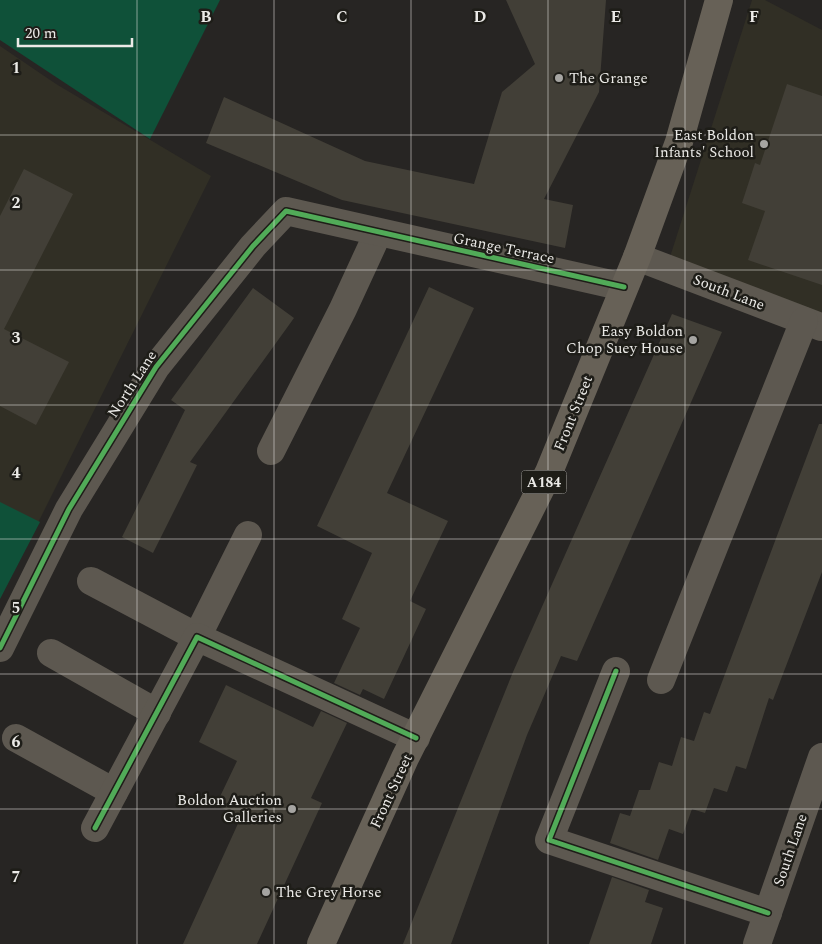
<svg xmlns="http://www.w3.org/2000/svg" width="822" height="944" font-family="Spectral,serif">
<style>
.built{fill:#312f25}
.green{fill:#0f5139}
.building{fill:#423f37}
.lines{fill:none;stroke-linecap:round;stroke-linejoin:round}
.minor{stroke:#5d5850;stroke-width:28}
.major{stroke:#676157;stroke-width:28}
.cycleway-casing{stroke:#1e1d18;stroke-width:8}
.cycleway{stroke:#51ab58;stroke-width:5}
.grid{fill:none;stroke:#ebeae7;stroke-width:1;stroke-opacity:0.55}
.poi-dot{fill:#a6a5a2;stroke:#1e1d18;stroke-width:2}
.labels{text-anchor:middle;stroke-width:5;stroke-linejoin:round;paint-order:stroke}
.shield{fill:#1e1d18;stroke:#aeaca9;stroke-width:1}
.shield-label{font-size:14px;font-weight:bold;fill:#ebeae7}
.poi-label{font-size:15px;fill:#ebeae7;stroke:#1e1d18;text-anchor:end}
.street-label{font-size:15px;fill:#ebeae7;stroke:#1e1d18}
.grid-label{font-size:16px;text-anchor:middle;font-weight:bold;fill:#ebeae7;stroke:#1e1d18;stroke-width:5;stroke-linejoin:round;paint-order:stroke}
</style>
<rect width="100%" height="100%" fill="#272523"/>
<g class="built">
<path d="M 752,0 L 765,0 L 822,30 L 822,314 L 670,257 Z"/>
<path d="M 0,46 L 56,84 L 211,176 L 0,599 Z"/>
</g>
<g class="green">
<path d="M 0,0 L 220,0 L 150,139 L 0,40 Z"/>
<path d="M 0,502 L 40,522 L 0,599 Z"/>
</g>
<g class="building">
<path d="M 506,0 L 606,0 L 599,92 L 544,199 L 573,205 L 565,248 L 342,200 L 206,143 L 224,97 L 365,161 L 474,184 L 502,92 L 535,64 Z"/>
<path d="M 787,84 L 822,96 L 822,285 L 748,260 L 765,211 L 742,203 L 755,163 L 760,165 Z"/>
<path d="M 24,169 L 73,194 L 4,329 L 69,362 L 36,425 L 0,406 L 0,216 Z"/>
<path d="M 429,287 L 474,308 L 387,493 L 448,521 L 410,601 L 426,609 L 384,699 L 363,689 L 360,695 L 334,683 L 360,628 L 342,619 L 372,553 L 317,526 Z"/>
<path d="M 253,288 L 294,318 L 190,462 L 197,465 L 153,553 L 122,537 L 185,410 L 171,400 Z"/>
<path d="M 672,314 L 722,332 L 577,661 L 561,656 L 527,735 L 451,944 L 403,944 L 513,672 Z"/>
<path d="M 819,424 L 822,424 L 822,572 L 773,700 L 769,698 L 746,769 L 736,766 L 727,792 L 714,788 L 705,813 L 692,809 L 683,834 L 669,829 L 658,860 L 610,843 L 620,813 L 630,816 L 639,790 L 650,790 L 659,762 L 672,766 L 681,737 L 694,741 L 704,712 L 710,714 Z"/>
<path d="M 226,685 L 313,727 L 321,711 L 347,723 L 311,798 L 322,803 L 257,944 L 183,944 L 241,817 L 216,805 L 237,761 L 199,742 Z"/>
<path d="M 612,877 L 649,890 L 645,902 L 663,908 L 651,944 L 589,944 Z"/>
</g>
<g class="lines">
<g class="minor">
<path d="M 637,257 L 821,327"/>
<path d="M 271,451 L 343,309 L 378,233"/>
<path d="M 91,581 L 197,637 L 248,535"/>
<path d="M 0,648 L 69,509 L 156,367 L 253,246 L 286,211 L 624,287"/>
<path d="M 51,653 L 157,713"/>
<path d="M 616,671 L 549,840 L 768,913"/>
<path d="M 661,680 L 804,321"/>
<path d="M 16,738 L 114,792"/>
<path d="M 95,828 L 197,637 L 416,738"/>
<path d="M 757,944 L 822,757"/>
</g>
<path class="major" d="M 321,944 L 405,758 L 549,472 L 637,257 L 679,142 L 719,0"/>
<defs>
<g id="cycleway">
<path d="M 0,648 L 69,509 L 156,367 L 253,246 L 286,211 L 624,287"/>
<path d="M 616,671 L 549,840 L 768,913"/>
<path d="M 95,828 L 197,637 L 416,738"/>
</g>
</defs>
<use href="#cycleway" class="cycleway-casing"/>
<use href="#cycleway" class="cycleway"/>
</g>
<path class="grid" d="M 137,0 L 137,944M 274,0 L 274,944M 411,0 L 411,944M 548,0 L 548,944M 685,0 L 685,944M 0,135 L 822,135M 0,270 L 822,270M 0,405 L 822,405M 0,539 L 822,539M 0,674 L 822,674M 0,809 L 822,809"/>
<g class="poi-dot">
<circle cx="559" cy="78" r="5"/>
<circle cx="764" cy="144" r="5"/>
<circle cx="693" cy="340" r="5"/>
<circle cx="292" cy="809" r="5"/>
<circle cx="266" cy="892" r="5"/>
</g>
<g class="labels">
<rect class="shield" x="521.5" y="470.5" width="45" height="23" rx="4"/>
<g class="shield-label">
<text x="544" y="487">A184</text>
</g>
<g class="poi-label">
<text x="569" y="83" text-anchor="start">The Grange</text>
<text x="754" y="140">East Boldon<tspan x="754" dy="17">Infants' School</tspan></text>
<text x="683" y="336">Easy Boldon<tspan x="683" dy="17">Chop Suey House</tspan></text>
<text x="282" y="805">Boldon Auction<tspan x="282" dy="17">Galleries</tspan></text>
<text x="276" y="897" text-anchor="start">The Grey Horse</text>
</g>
<g class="street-label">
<text transform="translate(504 248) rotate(12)" y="5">Grange Terrace</text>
<text transform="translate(729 292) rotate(21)" y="5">South Lane</text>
<text transform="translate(132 384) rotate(-57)" y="5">North Lane</text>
<text transform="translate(573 413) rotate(-68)" y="5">Front Street</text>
<text transform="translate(391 791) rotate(-65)" y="5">Front Street</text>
<text transform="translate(790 850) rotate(-71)" y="5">South Lane</text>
</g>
</g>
<g class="grid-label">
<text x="206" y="22">B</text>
<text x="342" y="22">C</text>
<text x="480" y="22">D</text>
<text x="616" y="22">E</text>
<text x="754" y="22">F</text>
<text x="16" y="73">1</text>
<text x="16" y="208">2</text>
<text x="16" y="343">3</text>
<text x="16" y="478">4</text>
<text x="16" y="613">5</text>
<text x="16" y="747">6</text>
<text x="16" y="882">7</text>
</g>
<path d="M18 38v8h114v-8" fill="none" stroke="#ebeae7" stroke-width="2.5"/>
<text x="25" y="38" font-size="15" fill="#ebeae7" stroke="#1e1d18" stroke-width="4" paint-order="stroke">20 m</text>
</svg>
